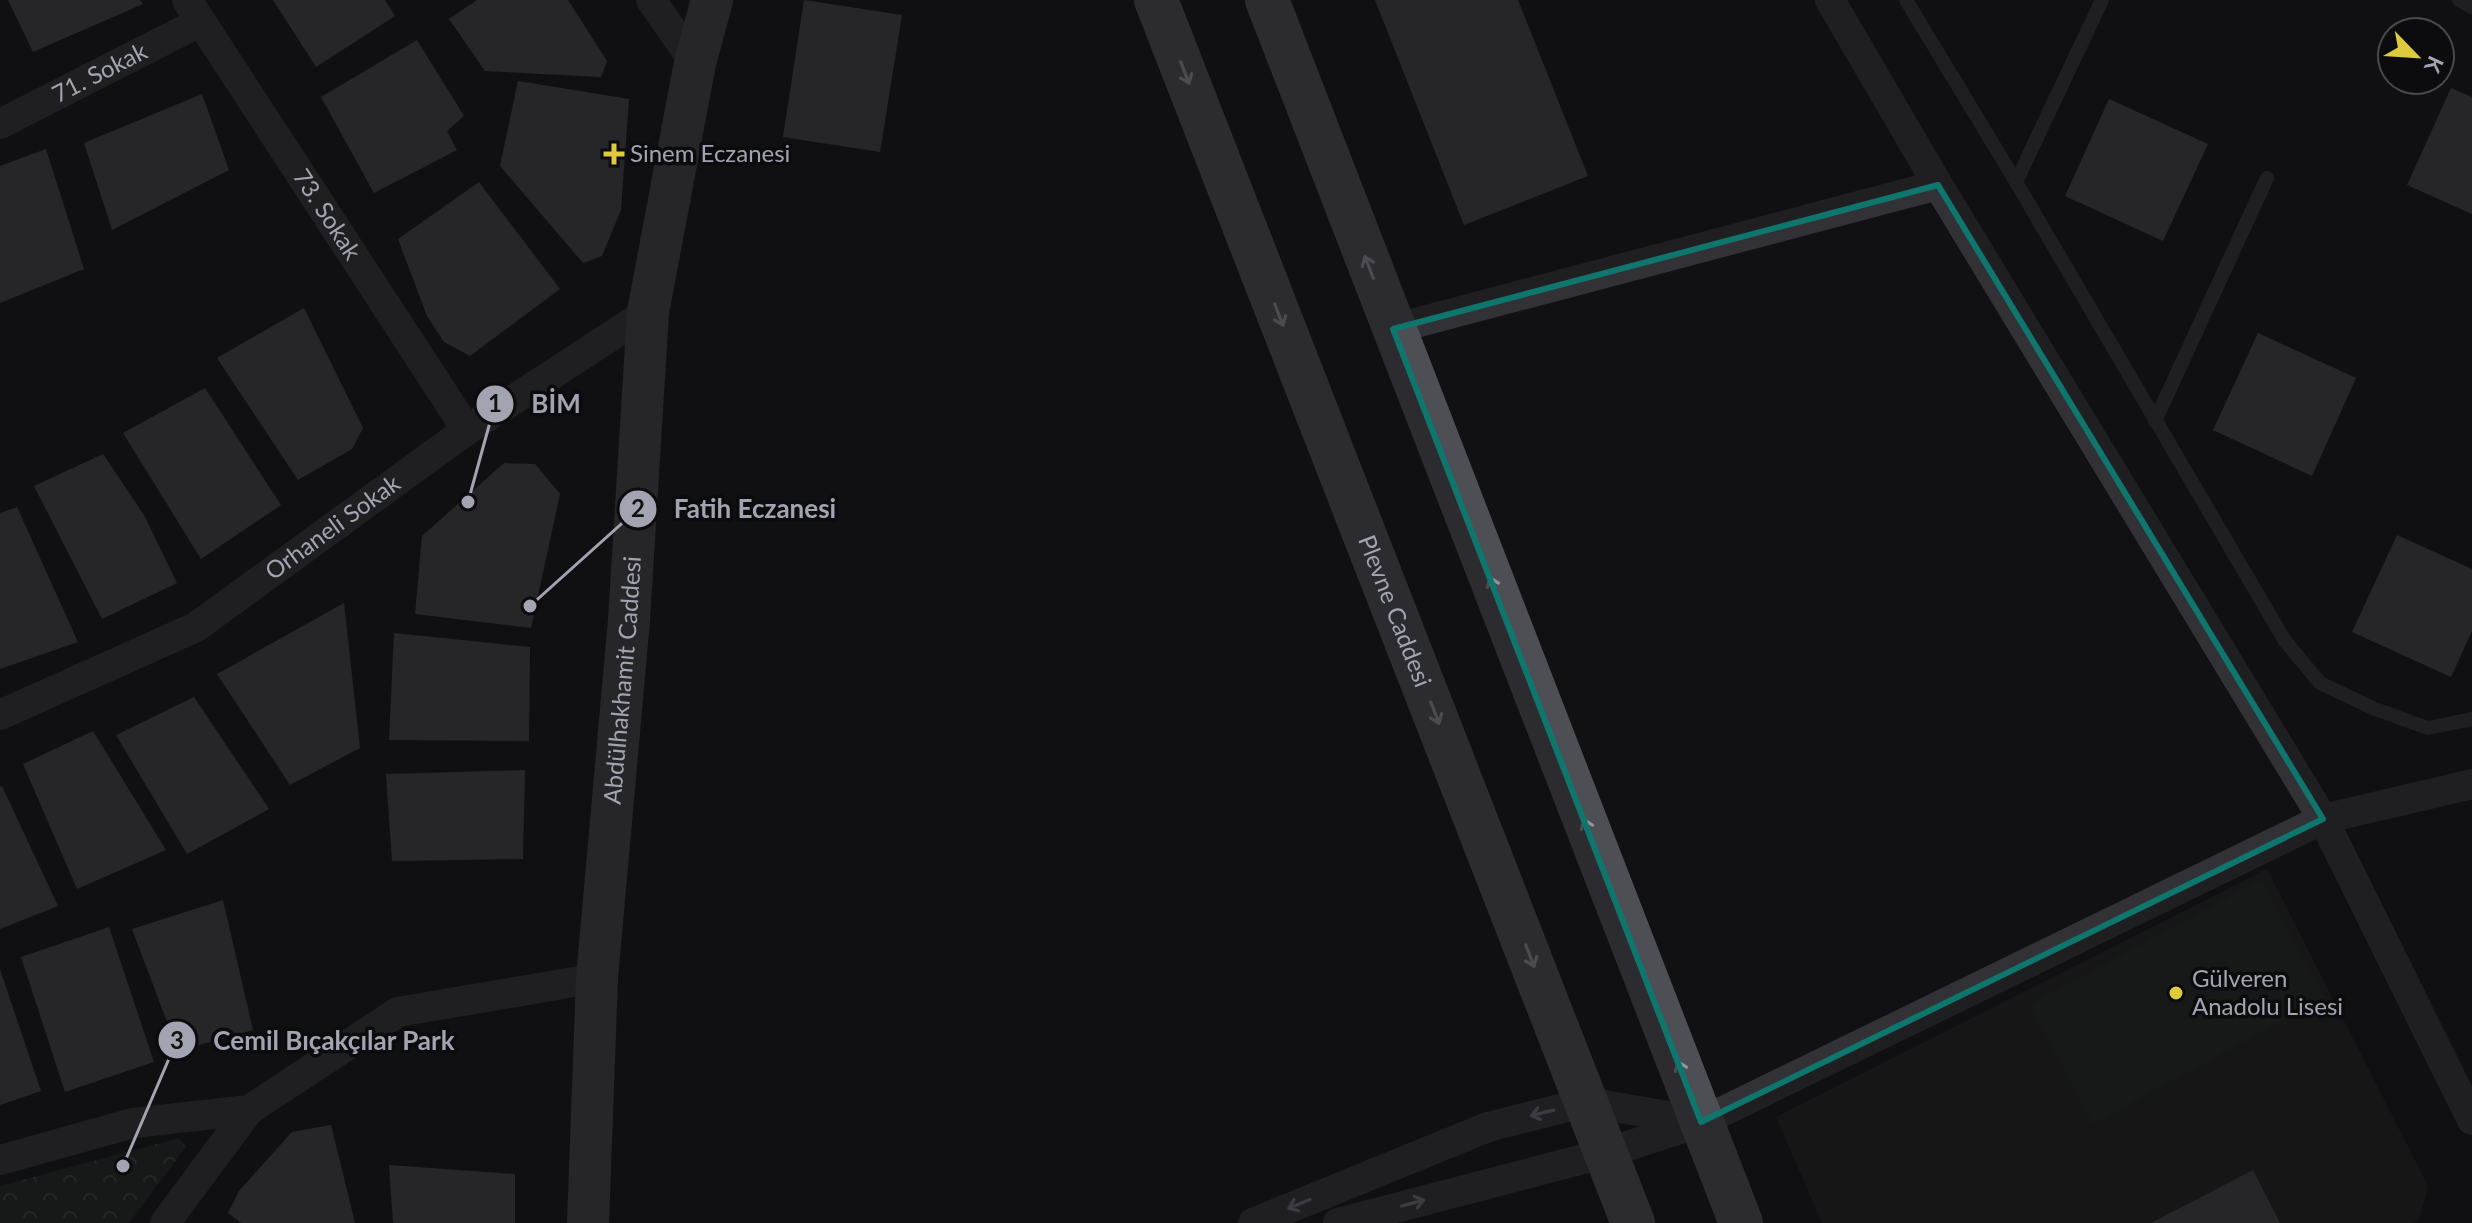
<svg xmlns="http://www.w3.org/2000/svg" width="2472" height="1223" font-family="Lato,sans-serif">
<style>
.built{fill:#1d1d1e}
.green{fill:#1d241f}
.forest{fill:url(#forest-crowns)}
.building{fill:#403f44}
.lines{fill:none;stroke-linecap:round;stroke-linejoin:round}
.lane{stroke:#323236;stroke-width:14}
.street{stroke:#323236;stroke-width:30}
.secondary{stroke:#404046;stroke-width:42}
.primary{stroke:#4e4e55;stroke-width:44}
.oneway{stroke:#92939f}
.oneway2{stroke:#70717a}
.marked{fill:none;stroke:#0f766e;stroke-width:6;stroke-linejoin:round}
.poi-dot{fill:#ddca3d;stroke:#0c0b0d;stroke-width:3}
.labels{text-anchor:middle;stroke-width:7;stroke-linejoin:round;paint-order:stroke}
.street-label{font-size:24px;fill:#a3a4b1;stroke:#0c0b0d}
.poi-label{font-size:24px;fill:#a3a4b1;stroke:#0c0b0d;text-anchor:start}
.leader{fill:none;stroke:#a3a4b1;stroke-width:3}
.callout-dot{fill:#a3a4b1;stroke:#0c0b0d;stroke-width:3}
.mark-label{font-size:24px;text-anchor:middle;font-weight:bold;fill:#111}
.callout-label{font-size:26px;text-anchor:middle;font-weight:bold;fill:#a3a4b1;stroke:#0c0b0d;stroke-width:7;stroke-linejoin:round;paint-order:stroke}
</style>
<defs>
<pattern id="forest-crowns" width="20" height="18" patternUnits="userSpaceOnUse" patternTransform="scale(2)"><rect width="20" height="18" fill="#1d241f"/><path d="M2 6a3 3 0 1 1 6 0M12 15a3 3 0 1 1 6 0" fill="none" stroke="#3b413d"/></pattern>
</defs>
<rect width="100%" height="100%" fill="#111012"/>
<path class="built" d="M 2267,869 L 2428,1186 L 2419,1220 L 2414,1223 L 1822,1223 L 1776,1117 Z"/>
<path class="green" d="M 2261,879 L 2325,998 L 2093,1124 L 2029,1005 Z"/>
<path class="forest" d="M 179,1138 L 186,1147 L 129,1223 L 0,1223 L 0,1186 Z"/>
<g class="building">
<path d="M 8,0 L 140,0 L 143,4 L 33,52 Z"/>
<path d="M 273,0 L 385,0 L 395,16 L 316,67 Z"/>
<path d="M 477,0 L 568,0 L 607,61 L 601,77 L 485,71 L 449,19 Z"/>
<path d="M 804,0 L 902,15 L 880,152 L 783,137 Z"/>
<path d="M 1375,0 L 1518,0 L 1588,176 L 1464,225 Z"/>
<path d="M 417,40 L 464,116 L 447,131 L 457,150 L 374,193 L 321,97 Z"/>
<path d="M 518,81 L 629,99 L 621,210 L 602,256 L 583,263 L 500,166 Z"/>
<path d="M 2451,88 L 2472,97 L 2472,214 L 2407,185 Z"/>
<path d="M 202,94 L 229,170 L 112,230 L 84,143 Z"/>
<path d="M 2109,99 L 2208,144 L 2163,241 L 2065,196 Z"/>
<path d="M 46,149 L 84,269 L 0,303 L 0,166 Z"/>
<path d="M 479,182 L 560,289 L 470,356 L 444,342 L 427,316 L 398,239 Z"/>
<path d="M 304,308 L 363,428 L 352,449 L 298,480 L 217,358 Z"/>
<path d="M 2258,333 L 2356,378 L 2312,476 L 2213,430 Z"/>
<path d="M 205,388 L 281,505 L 201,559 L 123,433 Z"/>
<path d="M 103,454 L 144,515 L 177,583 L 102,619 L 34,486 Z"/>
<path d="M 504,463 L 535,464 L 560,494 L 531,628 L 415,614 L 422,536 Z"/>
<path d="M 17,507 L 78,642 L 0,669 L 0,513 Z"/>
<path d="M 2397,535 L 2472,569 L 2472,631 L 2451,677 L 2352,632 Z"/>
<path d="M 344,603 L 360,748 L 290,785 L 217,674 Z"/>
<path d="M 394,633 L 530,647 L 529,741 L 389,740 Z"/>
<path d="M 194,697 L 269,809 L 187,854 L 116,735 Z"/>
<path d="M 93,731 L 166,850 L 77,889 L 23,764 Z"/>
<path d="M 525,770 L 523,859 L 392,861 L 386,774 Z"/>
<path d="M 2,786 L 58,906 L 0,929 L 0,787 Z"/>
<path d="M 223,900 L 253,1030 L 178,1051 L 132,929 Z"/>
<path d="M 109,927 L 154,1062 L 65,1092 L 21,957 Z"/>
<path d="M 0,969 L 41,1091 L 0,1105 Z"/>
<path d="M 331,1125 L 355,1223 L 241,1223 L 228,1213 L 239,1191 L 292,1132 Z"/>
<path d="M 389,1165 L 515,1174 L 515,1223 L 393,1223 Z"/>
<path d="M 2253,1170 L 2280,1223 L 2151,1223 Z"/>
</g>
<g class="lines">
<g class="lane">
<path d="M 1906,0 L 2016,182 L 2285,641 L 2320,683 L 2375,709 L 2428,728 L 2472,719"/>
<path d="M 2459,0 L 2472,7"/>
<path d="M 2016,182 L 2102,0"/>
<path d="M 2155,421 L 2267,178"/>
</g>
<g class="street">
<path id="s1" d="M 187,0 L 467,430"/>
<path d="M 651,0 L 695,63"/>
<path d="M 1830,0 L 1938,185 L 2323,819 L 2472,784"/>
<path id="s2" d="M 0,124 L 200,22"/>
<path d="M 1393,329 L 1938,185"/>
<path id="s3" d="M 0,715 L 196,627 L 467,430 L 648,312"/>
<path d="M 0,1160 L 133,1123 L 249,1110 L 398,1012 L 597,978"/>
<path d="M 165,1223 L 249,1110"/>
<path d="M 1253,1223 L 1488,1127 L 1587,1102 L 1695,1121"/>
<path d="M 1338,1223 L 1606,1153 L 1701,1122 L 2323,819 L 2472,1120"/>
</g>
<path class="secondary" id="s4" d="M 588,1223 L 597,978 L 629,620 L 648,312 L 695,63 L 712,0"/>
<g class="primary">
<path id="s5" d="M 1156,0 L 1633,1223"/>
<path d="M 1267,0 L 1741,1223"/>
</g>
</g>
<defs><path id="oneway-shaft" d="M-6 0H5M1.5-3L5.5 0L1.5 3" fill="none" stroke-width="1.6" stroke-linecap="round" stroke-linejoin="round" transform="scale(2)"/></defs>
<g class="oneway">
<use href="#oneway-shaft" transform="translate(1185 73) rotate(69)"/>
<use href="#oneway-shaft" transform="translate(1369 267) rotate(-111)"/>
<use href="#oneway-shaft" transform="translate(1279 315) rotate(69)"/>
<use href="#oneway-shaft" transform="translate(1494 588) rotate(-111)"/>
<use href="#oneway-shaft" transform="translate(1435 713) rotate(69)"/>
<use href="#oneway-shaft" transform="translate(1588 830) rotate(-111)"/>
<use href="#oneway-shaft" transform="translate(1530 956) rotate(69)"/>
<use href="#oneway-shaft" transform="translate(1682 1072) rotate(-111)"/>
</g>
<g class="oneway2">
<use href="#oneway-shaft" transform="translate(1542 1113) rotate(166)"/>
<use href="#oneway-shaft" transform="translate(1413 1203) rotate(-15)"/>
<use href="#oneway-shaft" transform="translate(1299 1204) rotate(158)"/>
</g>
<path d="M0 0H2472V1223H0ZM 1938,185 L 2323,819 L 1701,1122 L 1393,329 Z" fill="#111012" fill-opacity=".55" fill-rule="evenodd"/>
<path class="marked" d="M 1938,185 L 2323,819 L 1701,1122 L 1393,329 Z"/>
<g class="poi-dot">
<path d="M610 142h8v8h8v8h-8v8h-8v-8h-8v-8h8z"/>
<circle cx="2176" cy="993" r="8"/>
</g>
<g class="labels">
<g class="street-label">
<text dy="8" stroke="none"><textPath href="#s2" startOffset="112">71. Sokak</textPath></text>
<text dy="8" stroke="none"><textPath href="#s1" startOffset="256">73. Sokak</textPath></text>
<text dy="8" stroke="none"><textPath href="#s3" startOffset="384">Orhaneli Sokak</textPath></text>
<text dy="8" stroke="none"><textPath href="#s5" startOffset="656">Plevne Caddesi</textPath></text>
<text dy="8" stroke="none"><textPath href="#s4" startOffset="544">Abdülhakhamit Caddesi</textPath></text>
</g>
<g class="poi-label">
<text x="630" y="162">Sinem Eczanesi</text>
<text x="2192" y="987">Gülveren<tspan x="2192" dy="28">Anadolu Lisesi</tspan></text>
</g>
</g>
<path class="leader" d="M468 502L495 404M530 606L638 509M123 1166L177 1040"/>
<g class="callout-dot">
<circle cx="468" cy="502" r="8"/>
<circle cx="530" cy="606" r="8"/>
<circle cx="123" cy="1166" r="8"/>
<circle cx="495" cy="404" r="20"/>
<circle cx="638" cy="509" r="20"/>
<circle cx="177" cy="1040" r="20"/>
</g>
<g class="mark-label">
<text x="495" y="412">1</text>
<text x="638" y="517">2</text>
<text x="177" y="1049">3</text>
</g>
<g class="callout-label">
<text x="556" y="413">BİM</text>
<text x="755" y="518">Fatih Eczanesi</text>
<text x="334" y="1050">Cemil Bıçakçılar Park</text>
</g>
<g transform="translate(2416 56) rotate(115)"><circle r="38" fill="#0c0b0d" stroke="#48484f" stroke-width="2"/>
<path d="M0-6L14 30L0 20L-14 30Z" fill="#ddca3d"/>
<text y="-12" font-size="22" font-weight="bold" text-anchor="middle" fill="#a3a4b1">K</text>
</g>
</svg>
